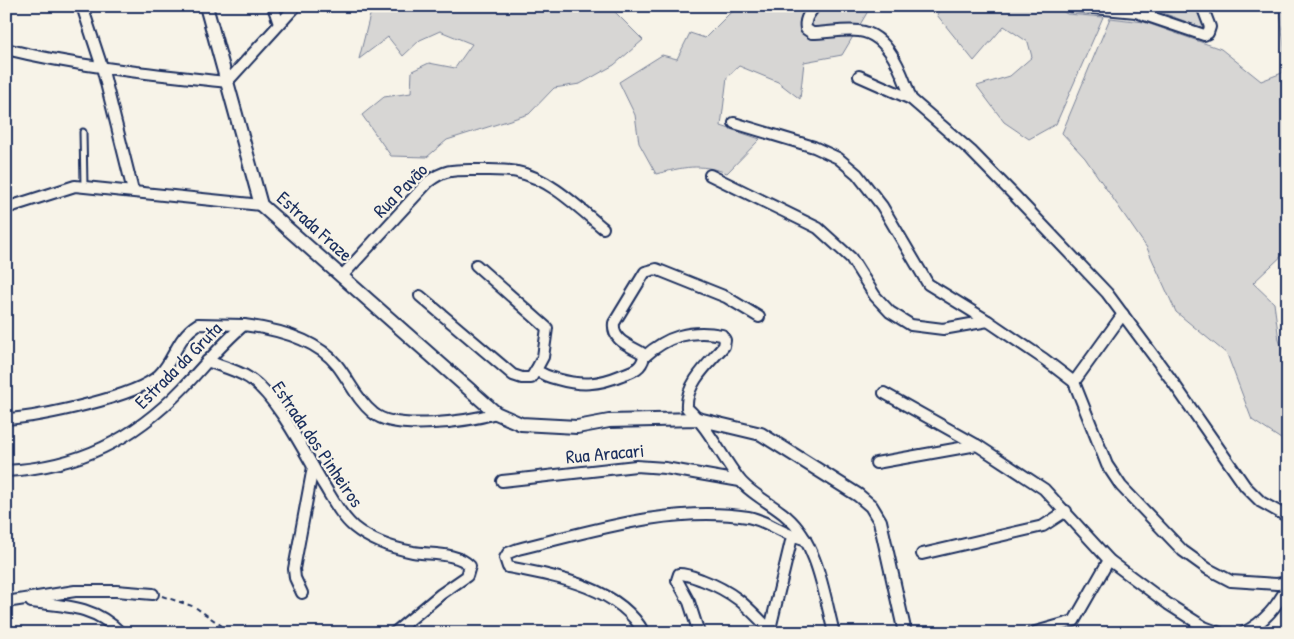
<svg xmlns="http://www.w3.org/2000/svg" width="1294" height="639" font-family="'Patrick Hand',sans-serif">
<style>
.green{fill:#d7d6d4;stroke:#798299}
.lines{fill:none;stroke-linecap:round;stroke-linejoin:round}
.service-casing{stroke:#1b2f5e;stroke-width:9}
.minor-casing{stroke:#1b2f5e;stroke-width:14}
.tertiary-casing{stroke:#1b2f5e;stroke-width:16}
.path{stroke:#1b2f5e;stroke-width:2;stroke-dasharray:5 4;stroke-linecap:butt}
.service{stroke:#f7f3e8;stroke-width:5}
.minor{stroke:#f7f3e8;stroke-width:10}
.tertiary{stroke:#f7f3e8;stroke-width:12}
.labels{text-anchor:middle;stroke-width:4.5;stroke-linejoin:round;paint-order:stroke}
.street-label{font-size:19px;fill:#1b2f5e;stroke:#f7f3e8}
</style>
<rect width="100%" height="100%" fill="#f7f3e8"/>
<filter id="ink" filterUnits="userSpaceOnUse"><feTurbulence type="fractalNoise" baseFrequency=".02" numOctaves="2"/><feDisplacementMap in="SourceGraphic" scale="10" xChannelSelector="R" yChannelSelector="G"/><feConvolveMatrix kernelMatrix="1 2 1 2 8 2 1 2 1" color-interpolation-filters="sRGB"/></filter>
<g filter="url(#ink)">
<g class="green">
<path d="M 383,6 L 609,6 L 643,40 L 614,65 L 580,84 L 554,88 L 529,114 L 447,140 L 427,157 L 391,156 L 362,115 L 384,97 L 411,93 L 412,71 L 429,63 L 455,68 L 472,44 L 440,31 L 420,40 L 403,56 L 388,37 L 359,59 L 370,15 Z"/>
<path d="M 742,6 L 871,6 L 842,55 L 804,62 L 800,99 L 778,82 L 739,66 L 727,77 L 721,126 L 760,139 L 727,173 C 699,163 684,167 656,174 L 639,143 L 635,115 L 619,82 L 662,55 L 677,59 L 690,33 L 705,38 L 729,14 Z"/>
<path d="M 942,6 L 1055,6 L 1067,14 L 1103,17 L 1056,124 L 1029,139 L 1004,122 L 977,86 L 1010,76 L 1032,57 L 1028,42 L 1004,26 L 974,61 L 937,15 Z"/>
<path d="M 1135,6 L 1195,6 L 1202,19 L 1203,28 L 1147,7 Z"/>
<path d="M 1280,6 L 1288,6 L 1288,250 L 1253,283 L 1274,303 L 1279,340 L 1288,362 L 1288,447 L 1281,439 L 1252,420 L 1227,354 L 1176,312 L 1147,248 L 1085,158 L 1062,133 L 1110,18 L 1144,22 L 1221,49 L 1261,81 L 1282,73 C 1287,49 1281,31 1280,6 Z"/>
</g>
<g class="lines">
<defs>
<path id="service" d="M 83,132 L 84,186"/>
<g id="minor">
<path d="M 82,6 L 102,67 L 133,191"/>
<path d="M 273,6 L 279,24"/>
<path d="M 815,6 C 809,14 804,19 806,29 L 812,33 C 827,33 843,29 859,31 C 889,34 903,75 911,99"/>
<path d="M 1072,6 L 1136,12 L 1204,35 L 1208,33 L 1210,27 L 1202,6"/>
<path d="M 6,49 C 78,67 153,74 227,82 L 296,6"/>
<path d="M 859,76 L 911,99 L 971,151 L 1015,196 L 1107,293 L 1170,378 L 1245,486 L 1261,502 L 1288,517"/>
<path d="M 734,123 L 814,147 L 838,158 L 857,174 L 882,206 L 928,284 L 988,321 L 1044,359 L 1074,382 L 1107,465 L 1121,486 L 1183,551 L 1208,569 L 1231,581 L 1277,584 L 1288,582"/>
<path d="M 710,175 L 818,228 L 851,258 L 875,296 L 890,312 L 911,325 L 943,329 L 988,321"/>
<path d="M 6,208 L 75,186 L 261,205"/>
<path d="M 476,265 L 547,328 L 543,357 L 536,370"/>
<path d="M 342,276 L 428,182 C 445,169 454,170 475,170 C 489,170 504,169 517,172 C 549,178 579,208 603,228"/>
<path d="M 420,296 L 513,375 L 522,378 L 531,378 L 536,370 C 543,375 549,377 557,379 C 581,386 598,385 622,375 C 633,371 641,369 644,357 L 642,353 C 629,345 612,341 614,323 L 645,272 L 656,269 L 726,297 L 759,317"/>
<path d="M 644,357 C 667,336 691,329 722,335 L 725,340 L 724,346 C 709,363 685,384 687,408 C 709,428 721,456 739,479 C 749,493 774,505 787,517 C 818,544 824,595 834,633"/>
<path d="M 207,361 C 220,366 237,370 249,378 C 278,397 306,456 325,487 C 333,500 341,516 354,527 C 370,540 392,548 413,552 C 431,555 457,552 470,566 L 467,576 L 441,594 L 394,633"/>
<path d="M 1074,382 L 1123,314"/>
<path d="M 884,393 L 977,445 L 1044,489 L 1109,560 L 1168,604 L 1204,627 L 1220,633"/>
<path d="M 6,419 C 39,417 137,397 159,375 C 175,359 176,338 198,324 L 244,325"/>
<path d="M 876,463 L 977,445"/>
<path d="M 6,471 C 79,467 133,440 183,388 C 204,366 221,344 244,325 C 275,329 316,339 337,365 C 349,380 357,400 373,413 C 395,432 470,421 496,413"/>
<path d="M 502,481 L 636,466 L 665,468 L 740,481"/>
<path d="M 922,554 L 1043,526 L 1066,511"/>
<path d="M 302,593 L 295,578 L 294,569 L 313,467"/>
<path d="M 6,602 L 75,591 L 116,591 L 153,594"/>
<path d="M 31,602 C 67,606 95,606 121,633"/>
<path d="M 644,633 C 620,587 555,576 508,567 L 505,558 L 508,553 L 518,549 C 592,531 671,505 748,517 C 769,521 784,536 805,539"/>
<path d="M 699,633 L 689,602 L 677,580 L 679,574 C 687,574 694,577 702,580 C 734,592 746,605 770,630"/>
<path d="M 769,633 L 792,537"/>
<path d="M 1032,633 L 1074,621 L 1109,560"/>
<path d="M 1243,633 C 1266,621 1276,607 1288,586"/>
</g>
<path id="tertiary" d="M 206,6 L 261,205 L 496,413 L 521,424 L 577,427 L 609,421 L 698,419 L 761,434 L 858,495 L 871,506 L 880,521 L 905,633"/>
</defs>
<use href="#service" class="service-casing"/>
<use href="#minor" class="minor-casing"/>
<use href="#tertiary" class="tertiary-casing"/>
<path class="path" d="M 162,596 L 195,607 L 232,633"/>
<use href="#service" class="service"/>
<use href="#minor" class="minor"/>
<use href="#tertiary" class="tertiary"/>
</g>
</g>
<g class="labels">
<g class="street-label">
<text transform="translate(400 190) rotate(-45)" y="7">Rua Pavão</text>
<text transform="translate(315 226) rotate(42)" y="7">Estrada Fraze</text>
<text transform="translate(178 365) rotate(-45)" y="7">Estrada da Gruta</text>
<text transform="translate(318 444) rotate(56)" y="7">Estrada dos Pinheiros</text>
<text transform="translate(605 453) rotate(-5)" y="7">Rua Aracari</text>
</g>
</g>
<rect width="1294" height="639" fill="none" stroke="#f7f3e8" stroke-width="25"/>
<rect x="12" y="12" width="1269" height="614" fill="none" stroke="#1b2f5e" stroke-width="2" filter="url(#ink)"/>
</svg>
